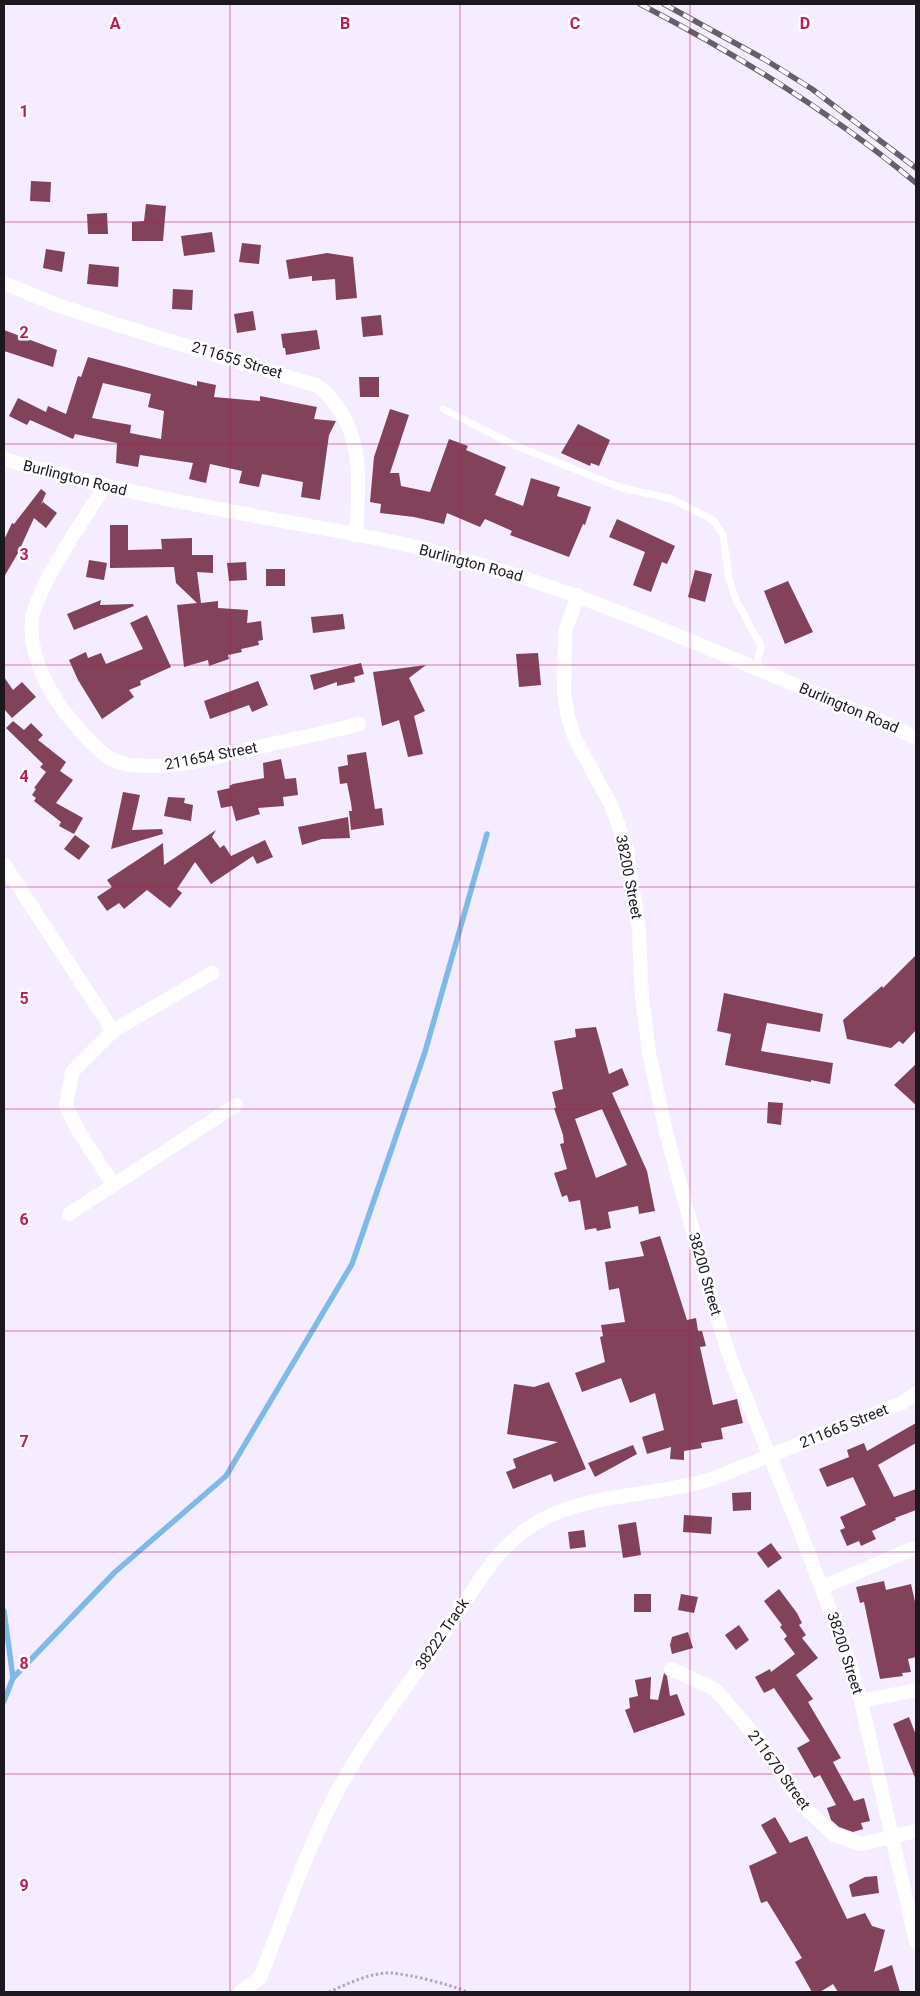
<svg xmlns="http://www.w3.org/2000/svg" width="920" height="1996" font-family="Roboto,sans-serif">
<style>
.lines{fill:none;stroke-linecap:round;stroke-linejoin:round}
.stream{stroke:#7dbae9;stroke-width:5.5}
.building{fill:#81425a;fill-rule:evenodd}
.path{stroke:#afa9b7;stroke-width:3;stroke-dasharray:2.5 2.5;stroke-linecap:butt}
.lane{stroke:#fff;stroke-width:7}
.street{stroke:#fff;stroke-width:14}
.rail-casing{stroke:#645f6a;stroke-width:5.5}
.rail{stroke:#fff;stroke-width:4;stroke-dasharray:11;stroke-linecap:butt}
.grid{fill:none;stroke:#c2185b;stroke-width:1;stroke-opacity:0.55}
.labels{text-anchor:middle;stroke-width:5;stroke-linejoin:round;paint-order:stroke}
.street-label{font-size:15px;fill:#1c1820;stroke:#fff}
.grid-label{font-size:16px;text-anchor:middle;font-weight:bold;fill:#c2185b;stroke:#fff;stroke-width:5;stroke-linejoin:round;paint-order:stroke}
</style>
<rect width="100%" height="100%" fill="#f5edff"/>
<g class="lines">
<g class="stream">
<path d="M 4,1611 L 13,1678"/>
<path d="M 4,1701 L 13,1678 L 115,1572 L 226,1476 L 352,1264 L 425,1052 L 487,834"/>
</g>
</g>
<g class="building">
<path d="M 31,181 L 51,182 L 50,202 L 30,201 Z"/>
<path d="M 146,204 L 166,206 L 163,241 L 132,241 L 132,222 L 144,221 Z"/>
<path d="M 107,213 L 108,234 L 88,234 L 87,214 Z"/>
<path d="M 212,232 L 215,252 L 184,256 L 181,236 Z"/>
<path d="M 242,243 L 261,245 L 259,264 L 239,262 Z"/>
<path d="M 46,249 L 65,252 L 62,272 L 43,268 Z"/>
<path d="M 327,253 L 353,257 L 357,298 L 336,300 L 335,279 L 312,281 L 312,276 L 289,279 L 286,260 Z"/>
<path d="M 89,264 L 119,267 L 118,287 L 87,284 Z"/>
<path d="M 173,289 L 193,290 L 192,310 L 172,309 Z"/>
<path d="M 253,311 L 256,330 L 237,333 L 234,314 Z"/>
<path d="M 381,315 L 383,335 L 363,337 L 361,317 Z"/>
<path d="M 4,330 L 57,350 L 53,367 L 4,351 Z"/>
<path d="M 317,330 L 320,349 L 286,355 L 285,348 L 283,348 L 281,334 Z"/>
<path d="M 88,357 L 197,386 L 197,381 L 216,385 L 214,397 L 260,401 L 260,396 L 317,407 L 314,419 L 336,421 L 329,435 L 320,500 L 301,497 L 303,482 L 262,474 L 259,487 L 239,483 L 242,471 L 210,464 L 206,483 L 189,479 L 193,463 L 140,455 L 138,467 L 116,463 L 117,443 L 75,434 L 73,439 L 30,420 L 27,425 L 9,416 L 18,398 L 46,412 L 48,406 L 66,414 L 78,376 L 81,377 ZM 103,383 L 151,394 L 148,407 L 164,411 L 161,439 L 130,433 L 131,425 L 92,418 Z"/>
<path d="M 359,377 L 379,377 L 379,397 L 360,397 Z"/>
<path d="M 390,409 L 409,415 L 390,473 L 399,473 L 401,486 L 430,492 L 449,439 L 468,446 L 466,450 L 506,467 L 495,495 L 523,506 L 531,478 L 560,487 L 557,496 L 591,507 L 585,525 L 583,524 L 569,557 L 510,535 L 512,531 L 485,519 L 480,527 L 447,513 L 444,524 L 414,517 L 380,513 L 381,504 L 370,502 L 374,457 Z"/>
<path d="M 578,424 L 610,440 L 599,466 L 591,463 L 590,466 L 561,453 Z"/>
<path d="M 41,489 L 46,493 L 41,505 L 43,502 L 57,513 L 46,528 L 34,518 L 18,553 L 4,577 L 4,540 L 12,523 L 14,524 Z"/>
<path d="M 617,519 L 675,546 L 667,564 L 662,562 L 651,592 L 633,585 L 645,552 L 609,537 Z"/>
<path d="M 110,525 L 128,525 L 128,550 L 162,549 L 161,539 L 192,538 L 192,555 L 213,555 L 213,573 L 197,572 L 201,603 L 218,601 L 218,608 L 248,610 L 247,623 L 261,621 L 263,640 L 258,641 L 259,645 L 241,649 L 242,652 L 228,655 L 229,659 L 209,666 L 208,660 L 184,667 L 177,605 L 197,603 L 176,583 L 174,567 L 110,568 Z"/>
<path d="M 89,560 L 107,563 L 104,580 L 86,577 Z"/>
<path d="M 246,562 L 247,580 L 229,581 L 227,563 Z"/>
<rect x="266" y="569" width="19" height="17"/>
<path d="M 695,570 L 712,574 L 705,602 L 688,597 Z"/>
<path d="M 788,581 L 813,632 L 785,644 L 764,591 Z"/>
<path d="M 101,600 L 100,605 L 133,604 L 134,606 L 74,630 L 67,614 Z"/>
<path d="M 343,614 L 345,629 L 313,633 L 311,617 Z"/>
<path d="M 147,615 L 171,667 L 140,681 L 141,685 L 129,690 L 134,697 L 102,719 L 78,680 L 69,660 L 86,652 L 88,658 L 101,653 L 106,664 L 143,649 L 130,623 Z"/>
<path d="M 538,653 L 541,685 L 519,687 L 516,654 Z"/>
<path d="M 361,663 L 364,674 L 354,677 L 355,682 L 337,686 L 337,682 L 314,690 L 310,675 Z"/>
<path d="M 426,665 L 409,678 L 425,711 L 414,716 L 423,754 L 408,757 L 399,720 L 382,726 L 373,672 Z"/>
<path d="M 4,677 L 13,690 L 22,682 L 36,697 L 12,718 L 4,709 Z"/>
<path d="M 258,681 L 268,705 L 252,712 L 249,705 L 210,719 L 204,701 Z"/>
<path d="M 13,721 L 24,730 L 31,723 L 43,735 L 38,740 L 66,762 L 60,771 L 73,780 L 56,803 L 83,818 L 74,834 L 59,826 L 61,822 L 34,801 L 36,798 L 32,795 L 36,789 L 34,788 L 46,772 L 40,767 L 43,764 L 6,728 Z"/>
<path d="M 366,752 L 375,809 L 382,808 L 384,825 L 351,830 L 349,811 L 352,811 L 351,803 L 347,783 L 340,784 L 338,767 L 348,765 L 347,755 Z"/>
<path d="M 281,759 L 285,779 L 296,778 L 298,795 L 283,797 L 284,806 L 258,808 L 260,814 L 236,821 L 232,806 L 221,808 L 217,791 L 230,788 L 229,786 L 233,784 L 264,778 L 263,763 Z"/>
<path d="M 123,792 L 140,795 L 132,830 L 162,829 L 163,834 L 111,849 Z"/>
<path d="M 168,797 L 185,798 L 184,803 L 193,805 L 191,821 L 164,816 Z"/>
<path d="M 348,817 L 350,838 L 322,839 L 302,845 L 298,827 Z"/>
<path d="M 216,830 L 212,837 L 220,848 L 224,845 L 231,856 L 265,840 L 273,857 L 257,864 L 253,856 L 211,884 L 195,862 L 177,889 L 182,893 L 170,908 L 147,890 L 124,909 L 119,903 L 107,911 L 97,897 L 112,887 L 107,880 L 163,843 L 164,865 Z"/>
<path d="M 75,835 L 90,846 L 79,860 L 64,849 Z"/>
<path d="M 916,955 L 916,1030 L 903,1044 L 899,1041 L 891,1048 L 847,1039 L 843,1020 L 882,986 L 883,988 Z"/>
<path d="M 724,993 L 823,1014 L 820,1032 L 767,1023 L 761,1051 L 833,1063 L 830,1084 L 811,1080 L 811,1082 L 725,1065 L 731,1034 L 717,1031 Z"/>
<path d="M 596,1027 L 609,1074 L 622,1068 L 629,1085 L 612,1093 L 647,1171 L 655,1211 L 639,1214 L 638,1206 L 608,1212 L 611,1228 L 597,1231 L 596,1228 L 585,1230 L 580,1200 L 569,1202 L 567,1195 L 562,1197 L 554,1173 L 567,1169 L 560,1144 L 564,1143 L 563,1135 L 554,1108 L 556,1108 L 552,1092 L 563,1089 L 554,1041 L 576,1037 L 575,1029 ZM 602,1109 L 627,1165 L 596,1178 L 575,1119 Z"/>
<path d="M 916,1064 L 916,1105 L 894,1085 Z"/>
<path d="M 768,1102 L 783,1103 L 781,1125 L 767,1123 Z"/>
<path d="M 660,1236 L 687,1320 L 696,1318 L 698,1331 L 702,1331 L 706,1346 L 700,1347 L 713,1405 L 737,1399 L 743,1423 L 721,1428 L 723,1439 L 701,1443 L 702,1448 L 684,1451 L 684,1460 L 670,1459 L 671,1447 L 647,1454 L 642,1437 L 664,1430 L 655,1393 L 630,1403 L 621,1378 L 582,1392 L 575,1373 L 605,1362 L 600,1337 L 603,1336 L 601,1325 L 625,1322 L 619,1288 L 609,1290 L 605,1262 L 644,1256 L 640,1242 Z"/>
<path d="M 549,1382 L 586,1469 L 554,1482 L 551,1474 L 513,1489 L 506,1472 L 516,1468 L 513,1459 L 558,1442 L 507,1434 L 514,1384 L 534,1387 Z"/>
<path d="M 916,1423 L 916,1443 L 878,1465 L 894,1497 L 916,1489 L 916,1510 L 895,1518 L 896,1520 L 872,1531 L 876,1539 L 861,1546 L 859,1541 L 847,1546 L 840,1530 L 845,1528 L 840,1517 L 866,1505 L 853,1477 L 827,1487 L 819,1469 L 849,1457 L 847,1450 L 864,1443 L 867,1451 Z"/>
<path d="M 633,1445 L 637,1454 L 595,1477 L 588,1463 Z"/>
<path d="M 751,1492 L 751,1510 L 733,1511 L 732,1493 Z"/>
<path d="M 684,1515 L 712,1517 L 711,1534 L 683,1532 Z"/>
<path d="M 636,1522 L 641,1555 L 623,1558 L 618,1525 Z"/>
<path d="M 584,1530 L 586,1547 L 570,1549 L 568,1532 Z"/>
<path d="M 771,1543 L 782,1558 L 768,1568 L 757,1553 Z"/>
<path d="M 884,1581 L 886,1590 L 911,1584 L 916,1606 L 916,1657 L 908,1659 L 911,1672 L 902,1673 L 903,1676 L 880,1679 L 864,1602 L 860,1603 L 856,1587 Z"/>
<path d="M 779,1589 L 797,1613 L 802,1623 L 799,1625 L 806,1635 L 802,1638 L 818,1658 L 796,1675 L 813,1699 L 808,1702 L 841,1758 L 833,1762 L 854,1801 L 864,1798 L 870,1821 L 861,1823 L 863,1829 L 853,1832 L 839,1827 L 831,1820 L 827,1808 L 836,1805 L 820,1775 L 814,1778 L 797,1748 L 810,1741 L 774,1688 L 764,1693 L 755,1677 L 770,1669 L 771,1672 L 795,1654 L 784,1639 L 787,1636 L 780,1627 L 782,1625 L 764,1601 Z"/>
<rect x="634" y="1594" width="17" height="18"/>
<path d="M 681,1594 L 698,1597 L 694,1613 L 678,1610 Z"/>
<path d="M 739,1625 L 749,1640 L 736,1650 L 725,1635 Z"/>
<path d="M 688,1632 L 693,1648 L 672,1654 L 670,1645 L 672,1637 Z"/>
<path d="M 664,1673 L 667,1676 L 670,1696 L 677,1694 L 685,1715 L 634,1733 L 625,1710 L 630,1708 L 629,1698 L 638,1696 L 635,1680 L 651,1677 L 650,1699 L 658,1700 Z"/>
<path d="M 909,1717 L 916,1735 L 916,1780 L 893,1724 Z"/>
<path d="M 775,1817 L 790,1843 L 807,1836 L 847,1919 L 865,1913 L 872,1926 L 885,1930 L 874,1972 L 892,1965 L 900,1992 L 838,1992 L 833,1984 L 820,1992 L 812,1992 L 795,1962 L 802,1958 L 767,1901 L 761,1903 L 749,1866 L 777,1853 L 761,1825 Z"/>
<path d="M 877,1876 L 879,1893 L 852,1897 L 849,1885 L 865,1877 Z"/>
</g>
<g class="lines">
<path class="path" d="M 329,1992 C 347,1984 371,1972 392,1973 C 412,1975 449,1984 467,1992"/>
<path class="lane" d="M 443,409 L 514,445 L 619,487 L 672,499 L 713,520 L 723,535 L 729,579 L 736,600 L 761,646 L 756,669"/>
<g class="street">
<path d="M 4,283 L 57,305 L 121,326 L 318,386 C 366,426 359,479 356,535"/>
<path d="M 4,459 C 78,481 153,497 229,511 C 305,526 384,537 459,558 C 605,599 742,664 881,721 L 916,738"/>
<path d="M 105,486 C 87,514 36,588 32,619 C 28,655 50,696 73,722 C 88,740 106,763 132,765 C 175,770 218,756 259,747 C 292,739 326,733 359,724"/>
<path d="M 578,595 L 565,632 L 564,693 L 568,717 L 575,739 L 611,805 L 627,849 L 639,932 L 642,997 L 649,1053 L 667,1136 L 712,1301 L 731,1361 L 795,1518 L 849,1660 L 861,1701 L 916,1942"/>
<path d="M 4,864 L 113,1031"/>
<path d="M 113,1184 L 79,1132 L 66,1106 L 72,1072 L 113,1031 L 212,973"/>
<path d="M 69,1214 L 236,1105"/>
<path d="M 823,1587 L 912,1549"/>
<path d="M 671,1669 L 715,1689 L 758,1739 L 803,1806 L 834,1835 L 861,1844 L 916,1831"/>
<path d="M 861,1701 L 916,1690"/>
<path d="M 240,1992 L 260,1978 C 286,1912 308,1843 343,1781 C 373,1728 411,1681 445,1632 C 474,1590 498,1541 545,1518 C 595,1493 655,1496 708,1480 C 727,1474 745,1465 764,1458 C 810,1440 856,1421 902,1403 L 916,1393"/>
</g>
<defs>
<g id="rail">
<path d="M 640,4 C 738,55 831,112 916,183"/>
<path d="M 664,4 L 764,59 L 812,89 L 916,168"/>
</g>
</defs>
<use href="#rail" class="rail-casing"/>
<use href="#rail" class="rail"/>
</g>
<path class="grid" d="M 230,4 L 230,1992M 460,4 L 460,1992M 690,4 L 690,1992M 4,222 L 916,222M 4,444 L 916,444M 4,665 L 916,665M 4,887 L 916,887M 4,1109 L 916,1109M 4,1331 L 916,1331M 4,1552 L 916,1552M 4,1774 L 916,1774"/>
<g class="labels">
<g class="street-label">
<text transform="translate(237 360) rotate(17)" y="5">211655 Street</text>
<text transform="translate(75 478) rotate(14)" y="5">Burlington Road</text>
<text transform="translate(471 563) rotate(15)" y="5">Burlington Road</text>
<text transform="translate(849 708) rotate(23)" y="5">Burlington Road</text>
<text transform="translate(211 756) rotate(-11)" y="5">211654 Street</text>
<text transform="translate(629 877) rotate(79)" y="5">38200 Street</text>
<text transform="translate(705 1274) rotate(74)" y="5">38200 Street</text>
<text transform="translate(844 1426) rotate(-22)" y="5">211665 Street</text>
<text transform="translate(442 1634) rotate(-56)" y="5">38222 Track</text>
<text transform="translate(845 1653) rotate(72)" y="5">38200 Street</text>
<text transform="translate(779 1770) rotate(54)" y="5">211670 Street</text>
</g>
</g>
<g class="grid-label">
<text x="115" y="29">A</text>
<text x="345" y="29">B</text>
<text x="575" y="29">C</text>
<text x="805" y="29">D</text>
<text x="24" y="117">1</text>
<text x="24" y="338">2</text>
<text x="24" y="560">3</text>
<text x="24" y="782">4</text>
<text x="24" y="1004">5</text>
<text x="24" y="1225">6</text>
<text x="24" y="1447">7</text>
<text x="24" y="1669">8</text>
<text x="24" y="1891">9</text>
</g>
<rect width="920" height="1996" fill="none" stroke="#1c1820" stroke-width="10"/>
</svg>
